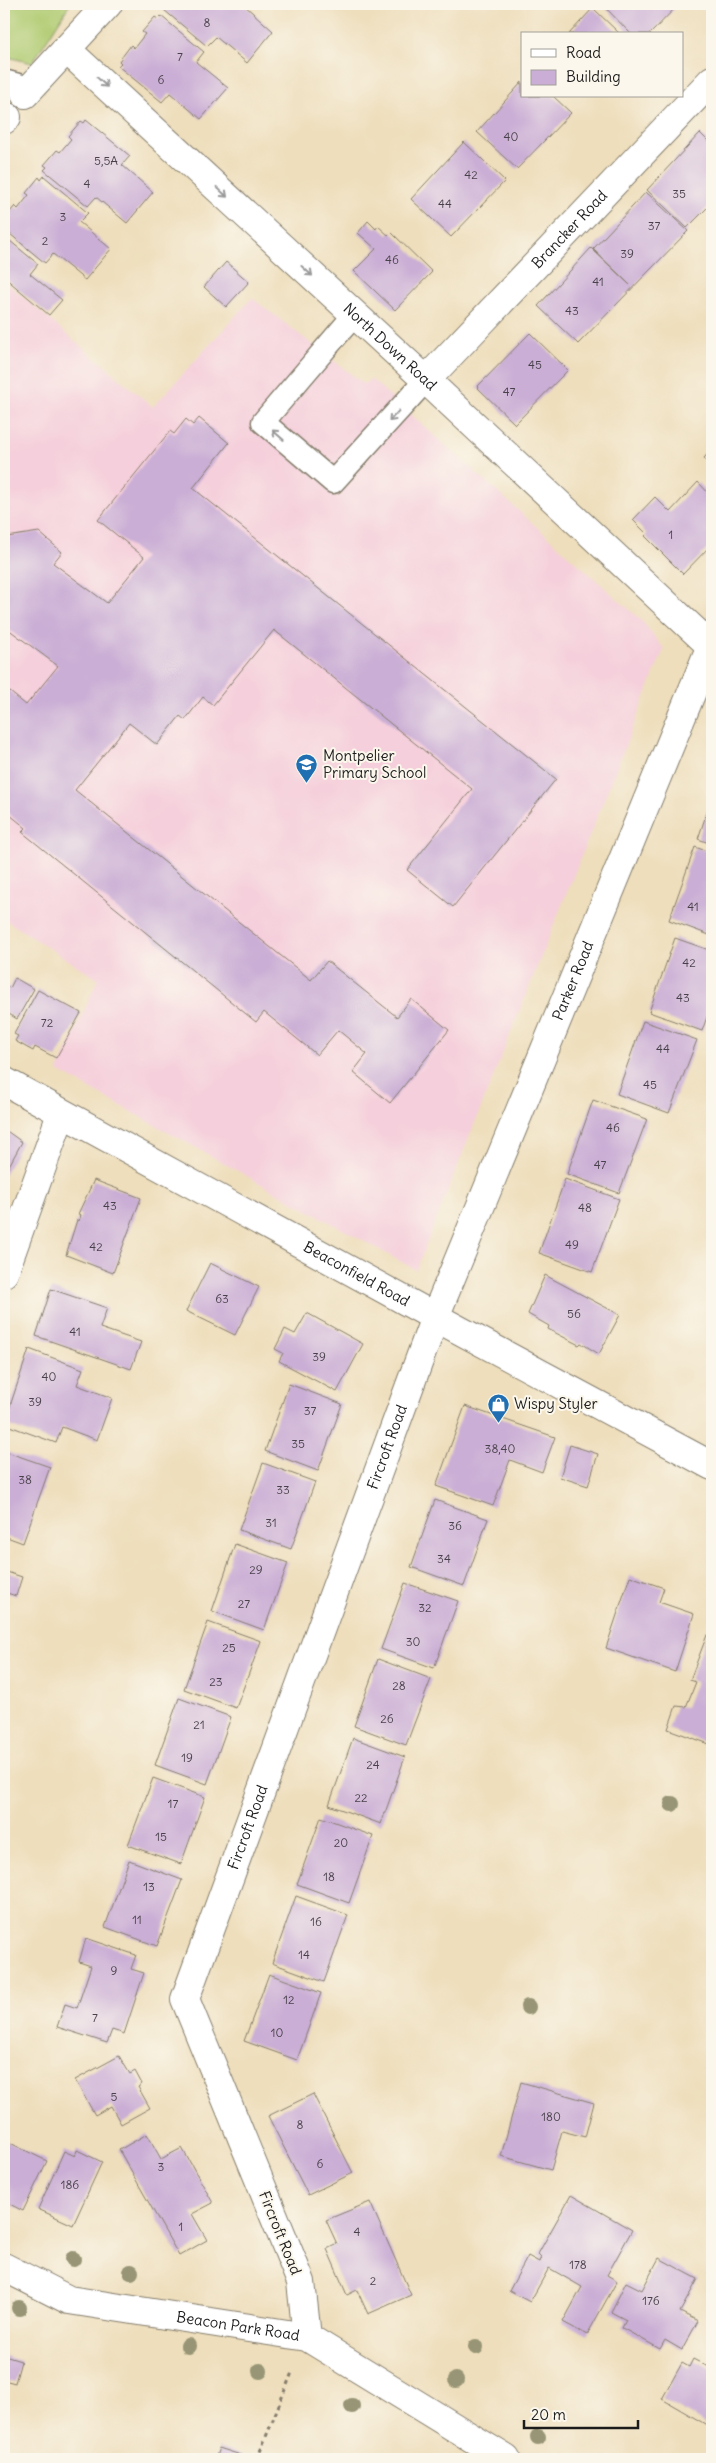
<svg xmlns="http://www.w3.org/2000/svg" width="716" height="2463" font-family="Delius,sans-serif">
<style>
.built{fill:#f5cfdb}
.green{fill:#b0cb71;stroke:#667446}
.building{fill:#caaed5}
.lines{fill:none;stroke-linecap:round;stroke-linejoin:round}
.lane-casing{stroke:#857d6c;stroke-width:25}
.street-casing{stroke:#857d6c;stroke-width:30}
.path{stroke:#857d6c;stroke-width:3;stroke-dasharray:4 4;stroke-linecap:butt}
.lane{stroke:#fff;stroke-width:22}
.street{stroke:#fff;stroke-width:28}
.tree{fill:#979574}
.oneway{stroke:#999}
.labels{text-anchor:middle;stroke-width:4;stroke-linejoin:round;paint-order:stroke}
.number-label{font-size:12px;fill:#48404a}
.street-label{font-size:15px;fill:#1c1c1c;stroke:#fbf7ec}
.poi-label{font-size:15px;fill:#1c1c1c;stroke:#fbf7ec;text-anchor:start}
</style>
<rect width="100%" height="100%" fill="#fbf7ec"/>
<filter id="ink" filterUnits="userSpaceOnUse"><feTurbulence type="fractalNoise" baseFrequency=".02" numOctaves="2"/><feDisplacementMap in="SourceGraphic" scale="10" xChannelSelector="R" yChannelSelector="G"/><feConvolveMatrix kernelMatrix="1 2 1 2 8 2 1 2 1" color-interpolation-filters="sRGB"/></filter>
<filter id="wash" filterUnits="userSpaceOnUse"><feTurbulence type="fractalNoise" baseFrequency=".0096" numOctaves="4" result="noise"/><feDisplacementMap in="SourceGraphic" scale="20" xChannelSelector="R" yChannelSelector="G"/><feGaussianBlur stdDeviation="1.12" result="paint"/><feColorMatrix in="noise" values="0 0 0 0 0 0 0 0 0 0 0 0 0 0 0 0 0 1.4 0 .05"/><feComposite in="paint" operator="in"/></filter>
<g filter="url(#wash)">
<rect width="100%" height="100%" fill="#eedebc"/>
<path class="built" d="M 4,281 L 153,407 L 252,298 L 364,384 L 371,379 L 642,621 L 664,649 L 416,1270 L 58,1071 L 98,979 L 4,919 Z"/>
<path class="green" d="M 4,4 L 70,4 L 32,63 L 4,56 Z"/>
<g id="blocks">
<g class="building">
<path d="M 164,4 L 243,4 L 273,31 L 247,63 L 216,37 L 207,46 L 164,10 L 167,7 Z"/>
<path d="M 602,4 L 679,4 L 650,34 L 631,34 Z"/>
<path d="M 593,8 L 620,34 L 569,34 Z"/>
<path d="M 161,16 L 204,52 L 196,62 L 228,88 L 201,119 L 170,93 L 162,102 L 118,66 L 121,63 L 119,61 L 131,45 L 134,48 L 145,34 L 142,32 L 155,17 L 158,19 Z"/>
<path d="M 522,82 L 522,96 L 553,96 L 571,113 L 517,169 L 477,132 Z"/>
<path d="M 86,120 L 130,156 L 122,165 L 153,192 L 127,223 L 96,197 L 88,206 L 44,170 L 47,167 L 44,165 L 57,150 L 60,152 L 71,139 L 68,136 L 81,121 L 84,123 Z"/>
<path d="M 700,133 L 712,145 L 712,203 L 687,228 L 647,190 Z"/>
<path d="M 464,142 L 505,181 L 451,237 L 411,199 Z"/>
<path d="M 44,176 L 88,213 L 79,222 L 111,249 L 85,280 L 53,254 L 45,263 L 4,229 L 4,219 L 15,206 L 18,209 L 29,195 L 26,193 L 39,177 L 41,180 Z"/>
<path d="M 646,192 L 688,231 L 578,344 L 538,306 L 591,248 L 630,285 L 593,249 Z"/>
<path d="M 368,221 L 376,229 L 378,226 L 388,235 L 391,232 L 432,272 L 395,310 L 354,271 L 376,249 L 358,233 Z"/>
<path d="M 4,236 L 38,264 L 30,274 L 62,300 L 49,315 L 4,277 Z"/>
<path d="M 226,262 L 249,282 L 226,307 L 204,287 Z"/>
<path d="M 530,333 L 568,370 L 515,424 L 477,387 Z"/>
<path d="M 199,418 L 229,443 L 193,488 L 556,779 L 453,907 L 407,870 L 472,789 L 274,630 L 213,705 L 203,697 L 185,720 L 180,716 L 157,745 L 129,723 L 75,790 L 311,980 L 327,961 L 397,1017 L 411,999 L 449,1030 L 390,1103 L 353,1072 L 367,1054 L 338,1030 L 317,1055 L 264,1012 L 256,1022 L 22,832 L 26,828 L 4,810 L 4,687 L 26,705 L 58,666 L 4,626 L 4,520 L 7,537 L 39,532 L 62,552 L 53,563 L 107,603 L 144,557 L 98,520 L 170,431 L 174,434 L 186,419 L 193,425 Z"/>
<path d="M 712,449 L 712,467 L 704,458 Z"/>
<path d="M 698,482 L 712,497 L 712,544 L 683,574 L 645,536 L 647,534 L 633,520 L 655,497 L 670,512 Z"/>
<path d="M 712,797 L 712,844 L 698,839 Z"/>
<path d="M 695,847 L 712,853 L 712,936 L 669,920 Z"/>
<path d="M 675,938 L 712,951 L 712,1003 L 702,1031 L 649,1012 Z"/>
<path d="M 15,978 L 34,989 L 17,1019 L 4,1011 L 4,985 L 10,988 Z"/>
<path d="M 38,990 L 81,1013 L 56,1058 L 35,1047 L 33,1051 L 15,1041 L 18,1036 L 14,1034 Z"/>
<path d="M 643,1021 L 697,1040 L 669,1113 L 617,1094 Z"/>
<path d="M 593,1100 L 647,1119 L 619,1193 L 567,1174 Z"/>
<path d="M 4,1129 L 22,1142 L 4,1175 Z"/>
<path d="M 565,1179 L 619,1199 L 592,1272 L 539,1253 Z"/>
<path d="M 94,1180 L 141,1198 L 113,1273 L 66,1255 L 77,1220 L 79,1221 L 81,1215 L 78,1214 Z"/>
<path d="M 210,1263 L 259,1287 L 235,1335 L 186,1311 Z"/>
<path d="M 545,1275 L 620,1315 L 599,1354 L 581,1343 L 579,1345 L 548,1329 L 549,1326 L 528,1314 Z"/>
<path d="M 51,1289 L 107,1308 L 100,1328 L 141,1342 L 131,1369 L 36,1336 Z"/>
<path d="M 307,1313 L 363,1344 L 337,1392 L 279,1361 L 283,1353 L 275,1349 L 285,1329 L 295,1334 Z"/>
<path d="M 29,1349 L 83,1369 L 77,1385 L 112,1398 L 97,1440 L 62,1427 L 56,1443 L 4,1424 Z"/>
<path d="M 289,1384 L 342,1404 L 318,1471 L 265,1451 Z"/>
<path d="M 465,1406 L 555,1437 L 542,1472 L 510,1460 L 493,1506 L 436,1486 Z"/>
<path d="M 570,1445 L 598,1454 L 588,1486 L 560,1477 Z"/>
<path d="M 4,1451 L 50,1467 L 23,1543 L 4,1536 Z"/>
<path d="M 263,1463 L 315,1482 L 291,1549 L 239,1530 Z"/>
<path d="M 435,1500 L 488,1519 L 464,1586 L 411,1567 Z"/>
<path d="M 235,1544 L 288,1563 L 264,1630 L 212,1611 Z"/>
<path d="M 4,1571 L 22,1577 L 16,1596 L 4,1592 Z"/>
<path d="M 630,1576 L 664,1588 L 659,1602 L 694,1614 L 675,1672 L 606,1648 Z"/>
<path d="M 405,1583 L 458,1601 L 434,1668 L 381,1649 Z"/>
<path d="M 208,1622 L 261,1641 L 236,1708 L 184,1689 Z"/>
<path d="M 707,1635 L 712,1637 L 712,1745 L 668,1729 L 676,1706 L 686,1707 L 696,1682 L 690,1680 Z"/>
<path d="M 378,1659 L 431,1679 L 406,1745 L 354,1726 Z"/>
<path d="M 179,1698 L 231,1717 L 207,1784 L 155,1765 Z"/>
<path d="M 353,1738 L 405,1757 L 381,1824 L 329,1805 Z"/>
<path d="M 153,1778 L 205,1797 L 181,1864 L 128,1845 Z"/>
<path d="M 321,1817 L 373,1836 L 349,1903 L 297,1884 Z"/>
<path d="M 129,1860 L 182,1880 L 157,1946 L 105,1927 Z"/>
<path d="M 296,1896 L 348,1915 L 324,1982 L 272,1963 Z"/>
<path d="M 86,1938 L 136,1955 L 131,1969 L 144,1973 L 124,2034 L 112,2030 L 107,2043 L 57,2027 L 65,2004 L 77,2008 L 91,1966 L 79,1962 Z"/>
<path d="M 269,1974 L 321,1993 L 297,2060 L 244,2041 Z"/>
<path d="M 119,2056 L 130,2074 L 135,2071 L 142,2084 L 138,2087 L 150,2108 L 121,2124 L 111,2106 L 95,2115 L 75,2080 Z"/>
<path d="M 521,2082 L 594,2103 L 585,2137 L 562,2131 L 551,2170 L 501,2156 Z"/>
<path d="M 313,2094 L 353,2173 L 308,2195 L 268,2116 Z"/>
<path d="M 147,2134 L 161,2159 L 182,2148 L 213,2203 L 192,2214 L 207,2240 L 179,2256 L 119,2150 Z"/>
<path d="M 4,2140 L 47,2161 L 23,2211 L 4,2201 Z"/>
<path d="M 77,2150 L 102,2162 L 73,2225 L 38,2209 L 64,2151 L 75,2156 Z"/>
<path d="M 571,2195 L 632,2230 L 607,2275 L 617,2281 L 587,2335 L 563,2322 L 582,2287 L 549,2268 L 530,2302 L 509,2291 L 528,2256 L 539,2262 L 541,2257 L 538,2254 Z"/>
<path d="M 370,2202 L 411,2295 L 368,2314 L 357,2290 L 347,2295 L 327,2249 L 337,2244 L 326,2220 Z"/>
<path d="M 659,2258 L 698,2279 L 680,2312 L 698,2321 L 682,2350 L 665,2340 L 660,2349 L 622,2328 L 626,2320 L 611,2312 L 626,2282 L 642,2290 Z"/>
<path d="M 4,2356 L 21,2361 L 15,2383 L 4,2380 Z"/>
<path d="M 693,2359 L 712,2369 L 712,2428 L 662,2399 L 682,2363 L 689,2367 Z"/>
<path d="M 219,2448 L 247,2457 L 246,2459 L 215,2459 Z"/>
</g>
</g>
</g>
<g filter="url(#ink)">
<use href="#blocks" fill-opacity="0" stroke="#857d6c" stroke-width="1"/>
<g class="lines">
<defs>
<g id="lane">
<path d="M 4,81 L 30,88"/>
<path d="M 355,314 L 263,422 L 333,482 L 426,380"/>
</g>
<g id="street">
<path id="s1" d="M 66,49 L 426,380 L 712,647"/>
<path d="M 25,94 L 108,4"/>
<path d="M 4,120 L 7,117"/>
<path id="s2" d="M 426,380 L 712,80"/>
<path id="s3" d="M 4,1081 L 435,1317 L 712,1466"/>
<path d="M 4,1273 L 61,1114"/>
<path id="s4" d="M 4,2267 L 69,2300 L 307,2337 L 506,2459"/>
<path id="s5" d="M 307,2337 L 301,2282 L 185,1999 L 435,1317 L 712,643"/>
</g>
</defs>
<use href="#lane" class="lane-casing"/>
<use href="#street" class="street-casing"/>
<path class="path" d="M 257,2459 L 293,2370"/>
<use href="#lane" class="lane"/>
<use href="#street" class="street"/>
</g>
<g class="tree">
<circle cx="672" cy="1804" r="8"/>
<circle cx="528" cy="2007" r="8"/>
<circle cx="73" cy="2259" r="8"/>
<circle cx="131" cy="2272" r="8"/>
<circle cx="19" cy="2308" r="8"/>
<circle cx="188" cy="2346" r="8"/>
<circle cx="476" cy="2347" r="8"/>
<circle cx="260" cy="2371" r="8"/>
<circle cx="456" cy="2380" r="8"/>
<circle cx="352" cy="2406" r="8"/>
<circle cx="538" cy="2437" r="8"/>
</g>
<defs><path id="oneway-shaft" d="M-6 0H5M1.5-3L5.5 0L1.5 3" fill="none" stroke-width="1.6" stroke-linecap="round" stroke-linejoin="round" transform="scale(1.25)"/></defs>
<g class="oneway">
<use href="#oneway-shaft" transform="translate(102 82) rotate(43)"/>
<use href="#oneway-shaft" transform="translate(222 192) rotate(43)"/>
<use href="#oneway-shaft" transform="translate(307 271) rotate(42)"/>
<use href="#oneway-shaft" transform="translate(394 416) rotate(132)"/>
<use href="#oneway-shaft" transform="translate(278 435) rotate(-139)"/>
</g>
</g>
<defs>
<symbol id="school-pin" viewBox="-11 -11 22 30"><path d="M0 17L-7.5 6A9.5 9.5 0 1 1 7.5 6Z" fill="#1f6fb2" stroke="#fbf7ec"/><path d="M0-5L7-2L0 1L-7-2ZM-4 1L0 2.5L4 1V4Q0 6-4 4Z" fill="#fff"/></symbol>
<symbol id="shop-pin" viewBox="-11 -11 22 30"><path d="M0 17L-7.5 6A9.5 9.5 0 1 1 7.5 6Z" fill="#1f6fb2" stroke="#fbf7ec"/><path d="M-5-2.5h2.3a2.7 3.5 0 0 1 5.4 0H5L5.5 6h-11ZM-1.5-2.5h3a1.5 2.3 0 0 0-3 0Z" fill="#fff"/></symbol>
</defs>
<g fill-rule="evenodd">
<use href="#school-pin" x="294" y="752" width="25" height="34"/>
<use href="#shop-pin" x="486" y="1392" width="25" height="34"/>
</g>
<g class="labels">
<g class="number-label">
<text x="207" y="27">8</text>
<text x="180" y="61">7</text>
<text x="161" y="84">6</text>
<text x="511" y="141">40</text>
<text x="106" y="165">5,5A</text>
<text x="471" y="179">42</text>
<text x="87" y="188">4</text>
<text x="679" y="198">35</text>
<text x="445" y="208">44</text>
<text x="63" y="221">3</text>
<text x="654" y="230">37</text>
<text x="45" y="245">2</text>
<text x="627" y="258">39</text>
<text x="392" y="264">46</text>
<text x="598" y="286">41</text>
<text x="572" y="315">43</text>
<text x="535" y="369">45</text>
<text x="509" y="396">47</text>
<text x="671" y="539">1</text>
<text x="693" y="911">41</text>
<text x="689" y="967">42</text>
<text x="683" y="1002">43</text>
<text x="47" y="1027">72</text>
<text x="663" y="1053">44</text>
<text x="650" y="1089">45</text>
<text x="613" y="1132">46</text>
<text x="600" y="1169">47</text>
<text x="110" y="1210">43</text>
<text x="585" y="1212">48</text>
<text x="572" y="1249">49</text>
<text x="96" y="1251">42</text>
<text x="222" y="1303">63</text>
<text x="574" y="1318">56</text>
<text x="75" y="1336">41</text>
<text x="319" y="1361">39</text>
<text x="49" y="1381">40</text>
<text x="35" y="1406">39</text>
<text x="310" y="1415">37</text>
<text x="298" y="1448">35</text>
<text x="500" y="1453">38,40</text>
<text x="25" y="1484">38</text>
<text x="283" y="1494">33</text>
<text x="271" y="1527">31</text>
<text x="455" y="1530">36</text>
<text x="444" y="1563">34</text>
<text x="256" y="1574">29</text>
<text x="244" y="1608">27</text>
<text x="425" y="1612">32</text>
<text x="413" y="1646">30</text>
<text x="229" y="1652">25</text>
<text x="216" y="1686">23</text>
<text x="399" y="1690">28</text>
<text x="387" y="1723">26</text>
<text x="199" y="1729">21</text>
<text x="187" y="1762">19</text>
<text x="373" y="1769">24</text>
<text x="361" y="1802">22</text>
<text x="173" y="1808">17</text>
<text x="161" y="1841">15</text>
<text x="341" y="1847">20</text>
<text x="329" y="1881">18</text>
<text x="149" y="1891">13</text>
<text x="137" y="1924">11</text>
<text x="316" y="1926">16</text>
<text x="304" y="1959">14</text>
<text x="114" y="1975">9</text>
<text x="289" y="2004">12</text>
<text x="95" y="2022">7</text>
<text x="277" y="2037">10</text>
<text x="114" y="2101">5</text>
<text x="551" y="2121">180</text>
<text x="300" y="2129">8</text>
<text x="320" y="2168">6</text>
<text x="161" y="2171">3</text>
<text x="70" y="2189">186</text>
<text x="181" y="2231">1</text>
<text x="357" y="2236">4</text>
<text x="578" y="2269">178</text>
<text x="373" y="2285">2</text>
<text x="651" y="2305">176</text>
</g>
<g class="street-label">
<text dy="5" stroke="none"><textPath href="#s2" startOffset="208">Brancker Road</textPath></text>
<text dy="5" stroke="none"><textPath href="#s1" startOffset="440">North Down Road</textPath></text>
<text dy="5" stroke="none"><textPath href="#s5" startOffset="1451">Parker Road</textPath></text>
<text dy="5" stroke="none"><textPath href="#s3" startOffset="402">Beaconfield Road</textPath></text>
<text dy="5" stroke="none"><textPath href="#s5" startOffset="949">Fircroft Road</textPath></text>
<text dy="5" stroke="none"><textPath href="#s5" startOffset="544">Fircroft Road</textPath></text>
<text transform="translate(280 2233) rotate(68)" y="5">Fircroft Road</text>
<text dy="5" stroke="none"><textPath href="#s4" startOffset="244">Beacon Park Road</textPath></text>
</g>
<g class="poi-label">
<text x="323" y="761">Montpelier<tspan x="323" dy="17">Primary School</tspan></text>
<text x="514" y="1409">Wispy Styler</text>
</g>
</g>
<rect width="716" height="2463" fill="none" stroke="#fbf7ec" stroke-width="20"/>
<rect x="521" y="32" width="162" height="65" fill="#fbf7ec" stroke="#a29f99"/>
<rect x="531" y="49" width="25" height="8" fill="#ffffff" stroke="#a29f99"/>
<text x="566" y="58" font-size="15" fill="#1c1c1c">Road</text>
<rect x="531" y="70" width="25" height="15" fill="#caaed5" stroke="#a29f99"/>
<text x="566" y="82" font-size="15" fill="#1c1c1c">Building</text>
<path d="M524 2420v8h114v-8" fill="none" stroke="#1c1c1c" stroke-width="2.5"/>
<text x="531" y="2420" font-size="15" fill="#1c1c1c" stroke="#fbf7ec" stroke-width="4" paint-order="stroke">20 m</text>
</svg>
